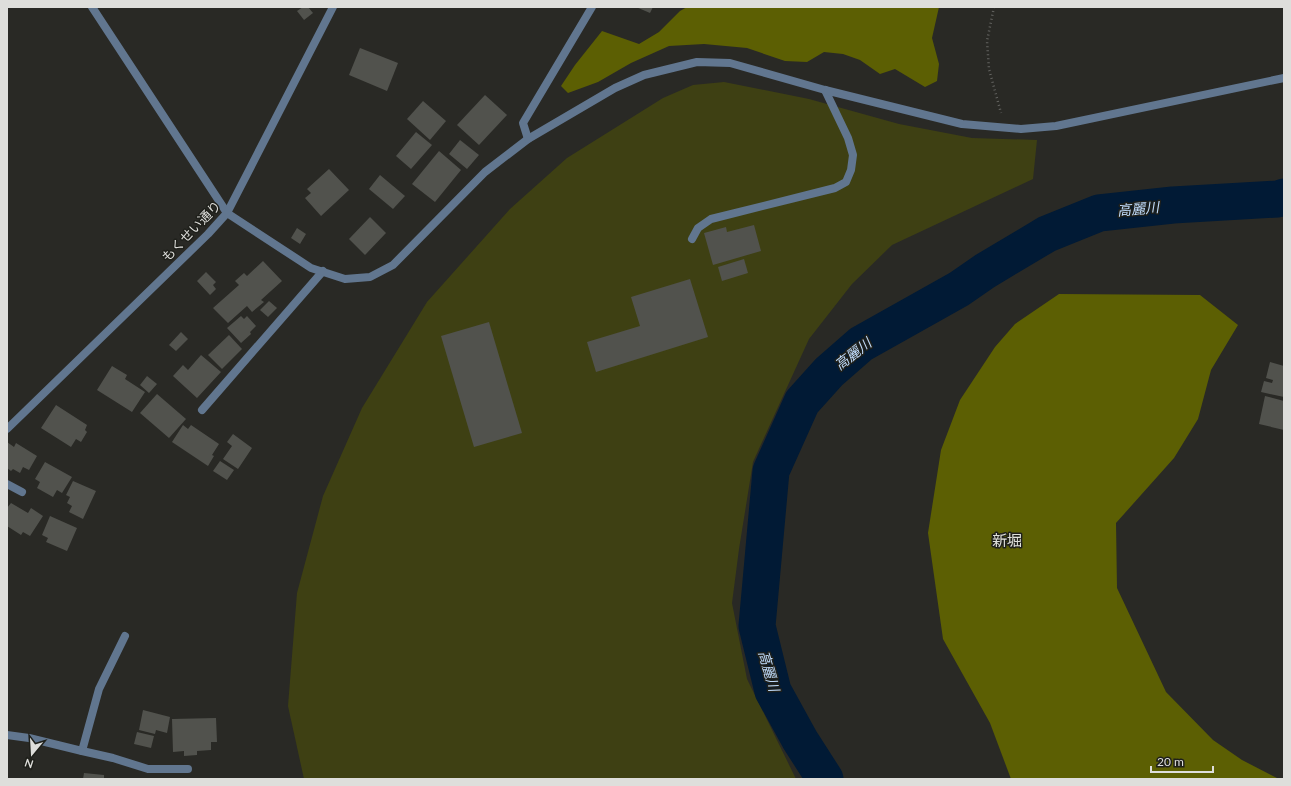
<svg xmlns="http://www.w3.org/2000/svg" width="1291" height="786" font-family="Lato,'Noto Sans JP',sans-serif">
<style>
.green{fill:#3e4013}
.forest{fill:#5c5f03}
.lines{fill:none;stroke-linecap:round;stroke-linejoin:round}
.river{stroke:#011a35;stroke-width:37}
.building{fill:#51524d}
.path{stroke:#636360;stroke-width:2.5;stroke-dasharray:1 3;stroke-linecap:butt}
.lane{stroke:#61768f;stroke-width:8}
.street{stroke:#61768f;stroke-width:8}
.labels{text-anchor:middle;stroke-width:3;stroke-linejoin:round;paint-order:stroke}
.street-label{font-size:13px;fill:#dededb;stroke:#1f201b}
.water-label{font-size:14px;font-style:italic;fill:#c1ddfd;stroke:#1f201b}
.quarter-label{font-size:15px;fill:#dfe0da;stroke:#1f201b}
</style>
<rect width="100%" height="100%" fill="#292925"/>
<path class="green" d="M 724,82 L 809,99 L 899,124 L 972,138 L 1037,140 L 1033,179 L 892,245 L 852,284 L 809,339 L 753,462 L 739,549 L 732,603 L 747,679 L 796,779 L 304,779 L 288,706 L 297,593 L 323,496 L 362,408 L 427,302 L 510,209 L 567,158 L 663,98 L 693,85 Z"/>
<g class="forest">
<path d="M 687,7 L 939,7 L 932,38 L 939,64 L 937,81 L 925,87 L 895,69 L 880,74 L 860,60 L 843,54 L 824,52 L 807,62 L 785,61 L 747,48 L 704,44 L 669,46 L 631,63 L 598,82 L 568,93 L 561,86 L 575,65 L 602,31 L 639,44 L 659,32 L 680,11 Z"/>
<path d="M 1059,294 L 1200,295 L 1238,325 L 1211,370 L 1198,419 L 1174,458 L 1116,523 L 1117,588 L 1166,692 L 1213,740 L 1242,760 L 1279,779 L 1011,779 L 990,723 L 943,639 L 928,533 L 941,450 L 960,400 L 995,347 L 1015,324 Z"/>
</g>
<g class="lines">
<path class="river" d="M 825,779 L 800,740 L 773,691 L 757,626 L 771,471 L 802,402 L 829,372 L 861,344 L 959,289 L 985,271 L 1047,234 L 1099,213 L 1173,205 L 1278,199 L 1284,197"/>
</g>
<g class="building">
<path d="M 303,7 L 308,7 L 313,13 L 304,20 L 297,11 Z"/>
<path d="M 636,7 L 653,7 L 650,13 Z"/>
<path d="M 360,48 L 398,63 L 387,91 L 349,75 Z"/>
<path d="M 485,95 L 507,115 L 479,145 L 457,125 Z"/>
<path d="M 423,101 L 446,121 L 430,140 L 407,119 Z"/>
<path d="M 416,132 L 432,145 L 411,169 L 396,156 Z"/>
<path d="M 460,140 L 479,155 L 467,169 L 449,154 Z"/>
<path d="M 439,151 L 461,170 L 435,202 L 412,184 Z"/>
<path d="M 329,169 L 349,190 L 321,216 L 305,198 L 311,193 L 307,189 Z"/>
<path d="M 380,175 L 405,196 L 393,209 L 369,189 Z"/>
<path d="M 370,217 L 386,233 L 365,255 L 349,239 Z"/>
<path d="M 754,225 L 761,251 L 713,265 L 704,233 L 726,227 L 727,232 Z"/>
<path d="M 297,228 L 306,234 L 300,244 L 291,238 Z"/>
<path d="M 744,259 L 748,273 L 722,281 L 718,267 Z"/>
<path d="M 263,261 L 282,281 L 261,300 L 264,302 L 252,312 L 247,306 L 228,323 L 213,308 L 239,285 L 235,281 L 244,273 L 247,276 Z"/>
<path d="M 206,272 L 216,282 L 213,285 L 216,289 L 210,295 L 197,281 Z"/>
<path d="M 690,279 L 708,337 L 596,372 L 587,342 L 640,326 L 631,297 Z"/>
<path d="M 269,301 L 277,308 L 268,317 L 260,310 Z"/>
<path d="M 241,316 L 244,319 L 247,316 L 256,326 L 250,332 L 251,334 L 241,343 L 227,328 Z"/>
<path d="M 489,322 L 522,433 L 474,447 L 441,336 Z"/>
<path d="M 181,332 L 188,339 L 176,351 L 169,345 Z"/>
<path d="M 229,335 L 242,349 L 222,369 L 208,355 Z"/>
<path d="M 201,355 L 221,372 L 197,398 L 173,376 L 183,365 L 188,370 Z"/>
<path d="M 1270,362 L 1284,366 L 1284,397 L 1261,392 L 1264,381 L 1272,383 L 1273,380 L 1266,378 Z"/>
<path d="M 112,366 L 127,375 L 125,379 L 145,392 L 132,412 L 97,390 Z"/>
<path d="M 147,376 L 157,384 L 149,393 L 140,385 Z"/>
<path d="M 157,394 L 186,419 L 169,438 L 140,413 Z"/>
<path d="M 1265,396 L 1284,401 L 1284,430 L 1259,424 Z"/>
<path d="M 56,405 L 87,425 L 85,430 L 87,432 L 81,442 L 76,439 L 71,447 L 41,428 Z"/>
<path d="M 183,425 L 188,429 L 191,425 L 219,444 L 212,455 L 214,456 L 208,466 L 172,442 Z"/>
<path d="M 233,434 L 252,448 L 238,469 L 223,459 L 232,446 L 227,442 Z"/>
<path d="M 7,442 L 14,447 L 16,443 L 37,456 L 29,470 L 23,467 L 20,473 L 13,469 L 11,471 L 7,468 Z"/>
<path d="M 220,461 L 234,470 L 227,480 L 213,471 Z"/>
<path d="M 45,462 L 72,477 L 62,493 L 57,490 L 53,497 L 37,488 L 40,482 L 35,479 Z"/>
<path d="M 73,481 L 96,491 L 83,519 L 69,512 L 72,506 L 67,503 L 70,497 L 66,495 Z"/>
<path d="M 11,503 L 28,513 L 31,508 L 43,516 L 30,536 L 23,532 L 21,535 L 7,526 L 7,508 Z"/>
<path d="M 50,516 L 77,528 L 67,551 L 46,542 L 48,538 L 42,535 Z"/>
<path d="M 143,710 L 170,717 L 167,733 L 156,730 L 155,734 L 139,730 Z"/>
<path d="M 216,718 L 217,742 L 211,742 L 211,750 L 197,751 L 197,755 L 184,756 L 184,751 L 173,752 L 172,719 Z"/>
<path d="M 137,732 L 154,736 L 151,748 L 134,744 Z"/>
<path d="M 84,773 L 104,775 L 104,779 L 83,779 Z"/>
</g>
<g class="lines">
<path class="path" d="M 994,7 L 987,41 L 989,69 L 1001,113"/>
<g class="lane">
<path d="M 692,239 L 698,228 L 711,219 L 835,188 L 846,182 L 851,170 L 853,155 L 848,138 L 825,90"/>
<path d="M 202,410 L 323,271"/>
<path d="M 7,484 L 22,492"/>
<path d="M 82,751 L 99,689 L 125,636"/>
</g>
<g class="street">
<path d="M 92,7 L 227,213 L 311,268 L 345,279 L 370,277 L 393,265 L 485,172 L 528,139 L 615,88 L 644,75 L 697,62 L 730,63 L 825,90 L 962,124 L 1021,129 L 1056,126 L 1284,78"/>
<path d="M 528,139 L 523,123 L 592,7"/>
<path d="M 7,429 L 208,234 L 227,213 L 333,7"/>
<path d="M 7,735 L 29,738 L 82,751 L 113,758 L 148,769 L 188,769"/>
</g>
</g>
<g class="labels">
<g class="street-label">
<text transform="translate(191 231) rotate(-46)" y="5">もくせい通り</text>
</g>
<g class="water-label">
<text transform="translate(1138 209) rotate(-5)" y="5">高麗川</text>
<text transform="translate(853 354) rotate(-38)" y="5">高麗川</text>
<text transform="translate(769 671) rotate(74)" y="5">高麗川</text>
</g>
<g class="quarter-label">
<text x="1007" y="546">新堀</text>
</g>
</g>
<rect width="1291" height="786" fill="none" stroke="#dededb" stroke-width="16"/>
<g transform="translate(32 754) rotate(198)" stroke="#1f201b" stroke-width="3" paint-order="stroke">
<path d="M0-3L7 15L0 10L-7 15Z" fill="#dededb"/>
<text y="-6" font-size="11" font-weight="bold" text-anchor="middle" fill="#dededb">N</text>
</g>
<path d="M1151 766v6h62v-6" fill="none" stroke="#dededb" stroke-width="2"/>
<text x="1157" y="766" font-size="12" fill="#dededb" stroke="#1f201b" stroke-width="3" paint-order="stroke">20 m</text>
</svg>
